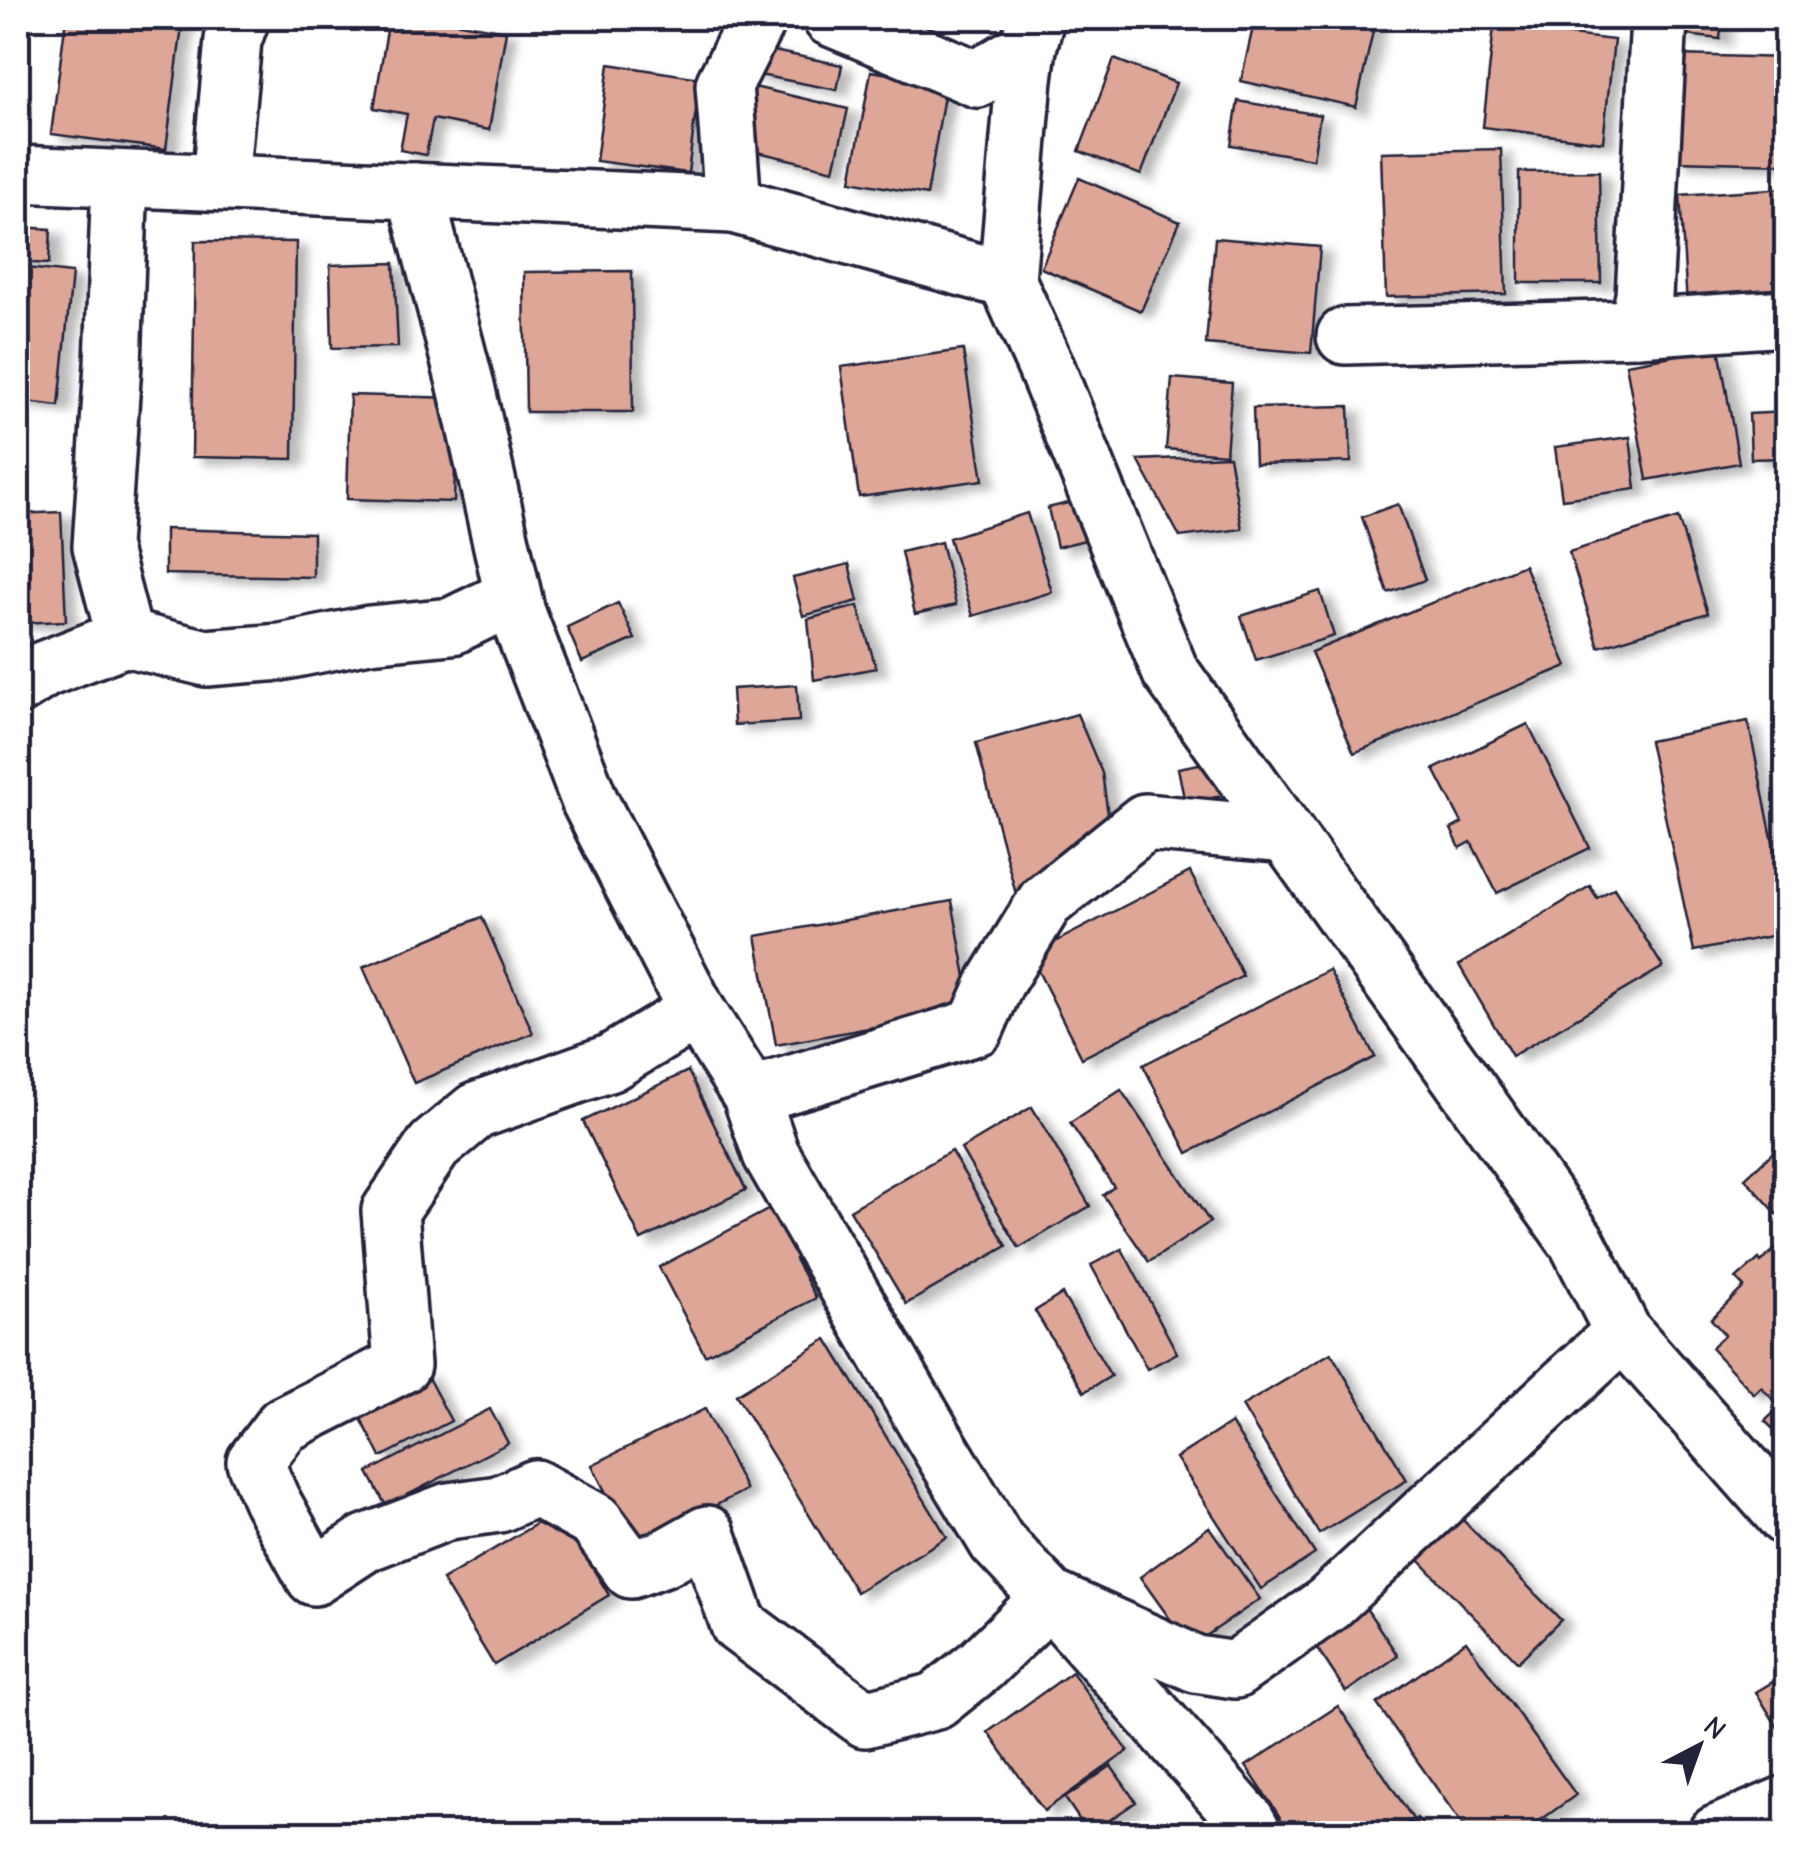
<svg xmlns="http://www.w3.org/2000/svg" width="1804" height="1851" font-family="'Comic Neue',sans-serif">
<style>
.building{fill:#dea696;stroke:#22223b;stroke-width:2.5;filter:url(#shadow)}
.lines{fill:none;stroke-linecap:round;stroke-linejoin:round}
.minor-casing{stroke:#22223b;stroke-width:62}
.minor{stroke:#fff;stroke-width:55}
</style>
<defs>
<filter id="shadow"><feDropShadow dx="11" dy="6" stdDeviation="5" flood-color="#0004"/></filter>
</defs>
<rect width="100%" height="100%" fill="#fff"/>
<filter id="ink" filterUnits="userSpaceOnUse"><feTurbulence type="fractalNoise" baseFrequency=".01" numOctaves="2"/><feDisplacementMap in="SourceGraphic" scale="20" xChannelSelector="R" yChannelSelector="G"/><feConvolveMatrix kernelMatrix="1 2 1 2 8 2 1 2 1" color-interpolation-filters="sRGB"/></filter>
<g filter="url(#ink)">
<g class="building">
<path d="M 66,18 L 183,18 L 166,149 L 51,134 Z"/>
<path d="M 389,18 L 431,18 L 506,31 L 489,130 L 433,119 L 426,155 L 400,150 L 407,114 L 374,108 Z"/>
<path d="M 1255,18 L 1376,18 L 1356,107 L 1241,81 Z"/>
<path d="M 1680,18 L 1722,18 L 1720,39 L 1678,34 Z"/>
<path d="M 1494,26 L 1614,40 L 1603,142 L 1483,127 Z"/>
<path d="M 754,47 L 842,65 L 837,90 L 749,73 Z"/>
<path d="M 1678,55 L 1786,58 L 1786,164 L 1676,161 Z"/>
<path d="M 1114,59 L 1176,83 L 1141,175 L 1079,151 Z"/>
<path d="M 609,64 L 700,78 L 688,173 L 596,161 Z"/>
<path d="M 871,71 L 946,84 L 927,195 L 851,181 Z"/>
<path d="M 750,86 L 848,109 L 834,170 L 737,147 Z"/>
<path d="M 1238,101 L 1320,115 L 1313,159 L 1231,145 Z"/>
<path d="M 1501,149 L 1506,294 L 1386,297 L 1381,152 Z"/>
<path d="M 1599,171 L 1601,283 L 1519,283 L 1519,172 Z"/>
<path d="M 1079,178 L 1180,222 L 1141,311 L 1041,268 Z"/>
<path d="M 1786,188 L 1786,300 L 1687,305 L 1680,195 Z"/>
<path d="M 18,227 L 51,229 L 49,264 L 18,262 Z"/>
<path d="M 1215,238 L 1320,247 L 1311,353 L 1206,344 Z"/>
<path d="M 195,241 L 296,242 L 293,459 L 192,457 Z"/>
<path d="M 394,263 L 398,347 L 332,348 L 330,265 Z"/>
<path d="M 18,267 L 72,273 L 59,406 L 18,401 Z"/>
<path d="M 632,271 L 633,412 L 526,412 L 524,272 Z"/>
<path d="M 1719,348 L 1739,463 L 1647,480 L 1626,364 Z"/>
<path d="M 963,350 L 983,480 L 859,497 L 841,367 Z"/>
<path d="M 1172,378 L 1232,383 L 1226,454 L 1166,449 Z"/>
<path d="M 350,395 L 457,398 L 454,502 L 347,499 Z"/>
<path d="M 1349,406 L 1351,462 L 1255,464 L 1253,408 Z"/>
<path d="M 1786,412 L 1786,458 L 1751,459 L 1749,414 Z"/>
<path d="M 1630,437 L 1636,489 L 1562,499 L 1555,447 Z"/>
<path d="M 1229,456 L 1242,529 L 1180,537 L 1138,460 Z"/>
<path d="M 1076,501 L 1085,540 L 1057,547 L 1048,508 Z"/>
<path d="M 1398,504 L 1425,580 L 1388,593 L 1362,517 Z"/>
<path d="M 61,512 L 66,621 L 18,623 L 18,514 Z"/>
<path d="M 1027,513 L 1052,592 L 973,616 L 949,538 Z"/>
<path d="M 1678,518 L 1708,613 L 1599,647 L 1569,552 Z"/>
<path d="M 165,529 L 313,533 L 313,577 L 165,574 Z"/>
<path d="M 941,542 L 956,605 L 915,614 L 901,552 Z"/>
<path d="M 849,564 L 858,601 L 803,616 L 793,578 Z"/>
<path d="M 1524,565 L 1567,666 L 1354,753 L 1311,652 Z"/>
<path d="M 1320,591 L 1334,636 L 1256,660 L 1241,616 Z"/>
<path d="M 618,603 L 635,639 L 582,662 L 567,627 Z"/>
<path d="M 858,606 L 876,668 L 814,680 L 808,619 Z"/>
<path d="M 797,685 L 799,721 L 734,725 L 732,689 Z"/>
<path d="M 1077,714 L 1102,773 L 1111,835 L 1017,898 L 976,743 Z"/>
<path d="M 1748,721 L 1786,906 L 1786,933 L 1694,951 L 1649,741 Z"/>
<path d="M 1528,724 L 1590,848 L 1497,893 L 1471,842 L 1460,848 L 1451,829 L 1462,823 L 1434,769 Z"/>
<path d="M 1215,761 L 1222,796 L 1185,803 L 1178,768 Z"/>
<path d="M 1190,872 L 1243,976 L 1082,1058 L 1030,955 Z"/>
<path d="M 1590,886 L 1597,898 L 1614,888 L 1663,967 L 1512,1056 L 1459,965 Z"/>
<path d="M 952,901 L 972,1009 L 776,1045 L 756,936 Z"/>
<path d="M 482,917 L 533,1033 L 414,1083 L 363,967 Z"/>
<path d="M 1329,970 L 1375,1057 L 1188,1153 L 1143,1065 Z"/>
<path d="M 688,1071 L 746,1190 L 641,1240 L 583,1121 Z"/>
<path d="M 1121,1090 L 1210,1222 L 1149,1262 L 1103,1195 L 1114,1187 L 1070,1123 Z"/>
<path d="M 1032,1107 L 1090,1206 L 1019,1248 L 961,1149 Z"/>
<path d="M 1782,1144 L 1786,1149 L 1786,1224 L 1745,1178 Z"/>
<path d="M 951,1151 L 1007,1246 L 906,1304 L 850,1210 Z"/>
<path d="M 785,1201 L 812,1251 L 795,1259 L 816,1298 L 705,1355 L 659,1267 Z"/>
<path d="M 1783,1242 L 1786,1247 L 1786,1436 L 1783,1439 L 1765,1421 L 1780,1407 L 1761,1387 L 1754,1394 L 1711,1348 L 1725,1335 L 1711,1319 L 1744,1287 L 1736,1279 L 1759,1259 L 1761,1262 Z"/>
<path d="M 1122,1249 L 1177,1353 L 1147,1369 L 1091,1265 Z"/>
<path d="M 1062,1294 L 1111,1376 L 1084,1392 L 1035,1311 Z"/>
<path d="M 827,1339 L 947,1537 L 856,1592 L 736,1395 Z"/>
<path d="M 1331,1353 L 1407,1480 L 1319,1534 L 1242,1406 Z"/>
<path d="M 425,1372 L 451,1421 L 381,1457 L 356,1409 Z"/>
<path d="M 490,1409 L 508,1443 L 386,1506 L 368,1472 Z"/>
<path d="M 705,1409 L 746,1490 L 633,1547 L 592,1465 Z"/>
<path d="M 1231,1423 L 1315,1554 L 1261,1589 L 1176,1458 Z"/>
<path d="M 558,1511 L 609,1595 L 494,1665 L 442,1580 Z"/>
<path d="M 1460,1517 L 1561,1620 L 1518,1662 L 1418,1559 Z"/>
<path d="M 1209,1527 L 1260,1599 L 1190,1647 L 1140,1577 Z"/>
<path d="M 1366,1608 L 1398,1656 L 1346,1692 L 1314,1643 Z"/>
<path d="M 1466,1641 L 1576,1795 L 1521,1834 L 1469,1834 L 1377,1704 Z"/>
<path d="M 1072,1672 L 1128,1751 L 1044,1811 L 988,1732 Z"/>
<path d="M 1786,1674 L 1786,1741 L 1756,1692 Z"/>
<path d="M 1338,1706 L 1413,1819 L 1391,1834 L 1291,1834 L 1246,1766 Z"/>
<path d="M 1111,1766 L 1136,1802 L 1089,1834 L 1065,1798 Z"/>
<path d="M 1417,1818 L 1429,1834 L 1396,1834 Z"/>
</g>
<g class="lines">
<defs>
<g id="minor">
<path d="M 831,18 L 977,79 L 1028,48"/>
<path d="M 1036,18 L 1028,48 L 1024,79 L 1007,280 L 1045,365 L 1170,671 L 1577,1242 L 1623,1332 L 1786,1517"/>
<path d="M 18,174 L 733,205 L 1007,280"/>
<path d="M 120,179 L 113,364 L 101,546 L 125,638"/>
<path d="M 220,182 L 233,40 L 241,18"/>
<path d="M 415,191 L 466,386 L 517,613 L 590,802 L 697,1011 L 751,1096 L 771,1154 L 932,1434 L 997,1542 L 1050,1598 L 1196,1664 L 1235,1670 L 1328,1604 L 1623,1332"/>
<path d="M 733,205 L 724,85 L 758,18"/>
<path d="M 1637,328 L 1786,318"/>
<path d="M 1345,336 L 1637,328 L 1644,296 L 1659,18"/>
<path d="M 18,686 L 45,669 L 125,638 L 206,658 L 281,652 L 369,634 L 452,626 L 512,597"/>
<path d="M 697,1011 L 610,1063 L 476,1111 L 434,1146 L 390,1211 L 402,1365 L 283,1425 L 255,1462 L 271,1499 L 314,1577 L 366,1543 L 449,1511 L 499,1504 L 535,1488 L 595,1521 L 631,1570 L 664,1558 L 707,1534 L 739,1625 L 865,1719 L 936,1701 L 981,1665 L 1050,1598 L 1246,1820 L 1254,1834"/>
<path d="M 751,1096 L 976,1027 L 996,982 L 1045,902 L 1145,822 L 1286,835"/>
<path d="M 1716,1834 L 1786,1804"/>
</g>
</defs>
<use href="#minor" class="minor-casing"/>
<use href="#minor" class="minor"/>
</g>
</g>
<rect width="1804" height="1851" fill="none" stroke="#fff" stroke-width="60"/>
<rect x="30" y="30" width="1744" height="1791" fill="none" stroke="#22223b" stroke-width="4" filter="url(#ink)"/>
<g transform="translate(1699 1746) rotate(41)" stroke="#ffffff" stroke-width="8" paint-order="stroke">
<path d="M0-8L18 38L0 25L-18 38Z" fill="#22223b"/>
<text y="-15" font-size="28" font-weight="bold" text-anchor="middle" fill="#22223b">N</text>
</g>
</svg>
